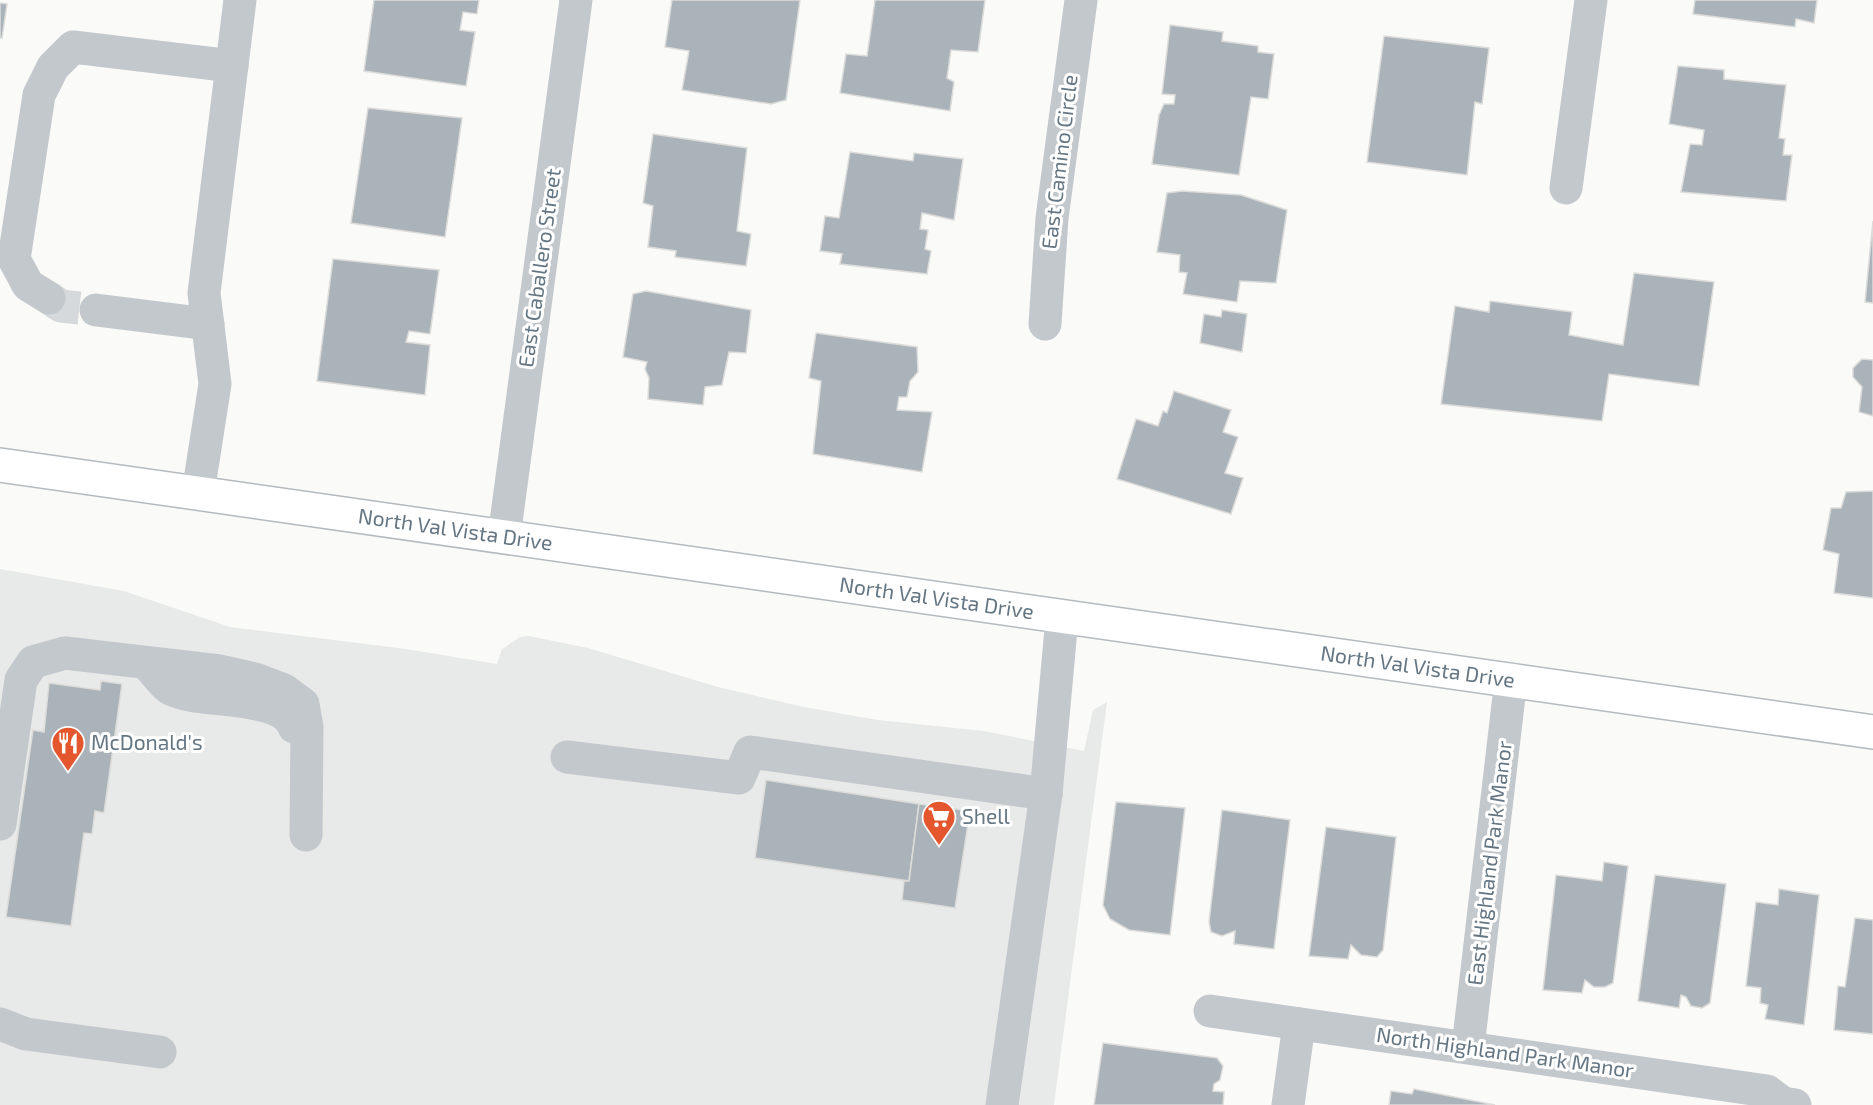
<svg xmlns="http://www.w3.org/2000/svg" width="1873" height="1105" font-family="'Exo 2',sans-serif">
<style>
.built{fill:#e8e9e9}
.building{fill:#aab3b9;stroke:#dcdcda;stroke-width:1.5}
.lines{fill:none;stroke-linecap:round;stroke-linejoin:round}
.minor-tunnel{stroke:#d5d9db;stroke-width:33;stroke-dasharray:33 16;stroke-linecap:butt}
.major-casing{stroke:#b5babe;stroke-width:36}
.minor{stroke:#c3c8cc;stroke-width:33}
.major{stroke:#fff;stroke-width:33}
.labels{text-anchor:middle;stroke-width:6;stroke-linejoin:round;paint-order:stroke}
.street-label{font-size:21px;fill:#657683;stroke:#fff}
.poi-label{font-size:21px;fill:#657683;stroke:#fff;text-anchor:start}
</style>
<rect width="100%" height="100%" fill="#fafaf8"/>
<path class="built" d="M 0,569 L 124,591 L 230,627 L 406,649 L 497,664 L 502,649 L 520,637 L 529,636 L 588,648 L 718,687 L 804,707 L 878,720 L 984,731 L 1084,751 L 1093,710 L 1107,702 L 1054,1105 L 0,1105 Z"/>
<g class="building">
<path d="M 374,0 L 479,0 L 477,14 L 463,12 L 460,30 L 475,32 L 466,86 L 364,71 Z"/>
<path d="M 672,0 L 800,0 L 786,100 L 771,104 L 682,90 L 689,51 L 665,47 Z"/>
<path d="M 875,0 L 985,0 L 978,52 L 951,50 L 947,78 L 954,82 L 950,111 L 840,93 L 846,54 L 867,56 Z"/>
<path d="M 1695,0 L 1817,0 L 1814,23 L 1796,19 L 1795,27 L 1693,14 Z"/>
<path d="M 0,3 L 7,4 L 2,38 L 0,38 Z"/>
<path d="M 1170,25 L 1223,32 L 1222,41 L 1258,46 L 1258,52 L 1274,54 L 1268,99 L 1251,97 L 1239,175 L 1152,164 L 1159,115 L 1164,104 L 1174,104 L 1175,95 L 1162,94 Z"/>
<path d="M 1384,36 L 1489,48 L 1482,104 L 1475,102 L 1467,175 L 1367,162 Z"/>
<path d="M 1678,66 L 1724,70 L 1724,79 L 1786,85 L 1779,138 L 1785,139 L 1783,155 L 1792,155 L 1786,201 L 1681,192 L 1690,144 L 1702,145 L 1704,130 L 1669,124 Z"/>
<path d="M 368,108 L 462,118 L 445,237 L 351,223 Z"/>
<path d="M 653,134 L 747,148 L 737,231 L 751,234 L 746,266 L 675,257 L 676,251 L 648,247 L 653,206 L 643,203 Z"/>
<path d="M 850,152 L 913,161 L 914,153 L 963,159 L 954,220 L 922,213 L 920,229 L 928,230 L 925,249 L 931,251 L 927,274 L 840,264 L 842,254 L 820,251 L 825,216 L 839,218 Z"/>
<path d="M 1182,191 L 1241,195 L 1287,210 L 1276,283 L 1240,281 L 1237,302 L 1183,294 L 1187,273 L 1179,272 L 1180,255 L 1157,252 L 1167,193 Z"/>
<path d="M 1873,221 L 1873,303 L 1865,302 Z"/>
<path d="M 333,259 L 439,270 L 430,334 L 409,331 L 406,342 L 430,345 L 425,395 L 317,381 Z"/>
<path d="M 1634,273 L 1714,282 L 1699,386 L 1609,374 L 1602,421 L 1441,404 L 1455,306 L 1489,312 L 1490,301 L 1572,312 L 1569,335 L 1623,345 Z"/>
<path d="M 646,291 L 751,310 L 746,353 L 729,352 L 722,385 L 705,387 L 703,405 L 648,399 L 649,378 L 645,369 L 647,362 L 623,357 L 633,294 Z"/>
<path d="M 1222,310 L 1247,314 L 1242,352 L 1200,343 L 1204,314 L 1221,317 Z"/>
<path d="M 816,333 L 917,347 L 918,372 L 910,381 L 907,397 L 899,397 L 897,410 L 932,412 L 922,472 L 813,454 L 821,381 L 809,378 Z"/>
<path d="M 1862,359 L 1873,360 L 1873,416 L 1859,412 L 1862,387 L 1853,377 L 1853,368 Z"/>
<path d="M 1174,391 L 1231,410 L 1223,432 L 1238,437 L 1225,473 L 1243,478 L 1231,514 L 1117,479 L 1136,419 L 1158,426 L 1163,411 L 1167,413 Z"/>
<path d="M 1873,491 L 1873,598 L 1834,593 L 1839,554 L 1823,550 L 1831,508 L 1841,508 L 1846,492 Z"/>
<path d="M 101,681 L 122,684 L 104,813 L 95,811 L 92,834 L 84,833 L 71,926 L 6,917 L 33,730 L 44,732 L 49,683 L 100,690 Z"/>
<path d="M 766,780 L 919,804 L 909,881 L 755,858 Z"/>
<path d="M 1116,802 L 1185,808 L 1170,935 L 1129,930 L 1110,919 L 1103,905 Z"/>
<path d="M 919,804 L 970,811 L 955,908 L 902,900 L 904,881 L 909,881 Z"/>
<path d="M 1222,810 L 1290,820 L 1274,949 L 1234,944 L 1235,931 L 1222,936 L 1211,932 L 1209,922 Z"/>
<path d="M 1326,827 L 1396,837 L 1383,950 L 1377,957 L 1361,955 L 1351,945 L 1348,959 L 1309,956 Z"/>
<path d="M 1604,862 L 1628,866 L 1613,983 L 1605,987 L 1594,987 L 1585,980 L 1582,993 L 1543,990 L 1556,875 L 1602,881 Z"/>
<path d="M 1655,875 L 1726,884 L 1710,1003 L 1702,1008 L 1691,1006 L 1686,997 L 1681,995 L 1679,1008 L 1638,1001 Z"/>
<path d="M 1779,889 L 1819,895 L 1804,1025 L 1765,1019 L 1768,1005 L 1760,1003 L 1761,988 L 1746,986 L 1756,902 L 1778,905 Z"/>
<path d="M 1855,918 L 1873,920 L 1873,1034 L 1834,1030 L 1838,986 L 1845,987 Z"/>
<path d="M 1103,1043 L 1217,1058 L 1223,1066 L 1220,1080 L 1214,1084 L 1213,1091 L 1224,1092 L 1223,1105 L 1094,1105 Z"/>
<path d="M 1414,1089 L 1495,1105 L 1389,1105 L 1391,1091 L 1412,1094 Z"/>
</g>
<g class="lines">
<path class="minor-tunnel" d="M 49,298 L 61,306 L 96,310"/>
<defs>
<g id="major">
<path id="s1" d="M 0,465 L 1873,732"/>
</g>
</defs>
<use href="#major" class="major-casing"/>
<g class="minor">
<path d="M 1566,188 L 1591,0"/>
<path d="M 49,298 L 28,285 L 14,259 L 39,95 L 53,67 L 73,47 L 232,66"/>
<path d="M 96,310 L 208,324"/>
<path d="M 1045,324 L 1052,218 L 1081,0"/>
<path d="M 198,493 L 215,384 L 204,293 L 240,0"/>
<path d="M 504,537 L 576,0"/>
<path d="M 147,664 C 154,671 161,682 169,688 C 196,705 282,692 294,727"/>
<path d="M 567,757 L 739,778 L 750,752 L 1046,794 L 1002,1105"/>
<path d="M 1046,794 L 1062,618"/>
<path d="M 0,824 L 21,680 L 33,662 L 65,653 L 220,671 L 255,679 L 284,690 L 303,704 L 307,727 L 306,835"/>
<path d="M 1210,1011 L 1767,1091 L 1783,1103 L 1795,1105"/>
<path d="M 0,1024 L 26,1034 L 160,1052"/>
<path d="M 1468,1047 L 1511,679"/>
<path d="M 1288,1105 L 1299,1024"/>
</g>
<use href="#major" class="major"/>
</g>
<defs>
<symbol id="restaurant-pin" viewBox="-11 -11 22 30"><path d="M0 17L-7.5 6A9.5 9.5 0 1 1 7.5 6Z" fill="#e4572e" stroke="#fff"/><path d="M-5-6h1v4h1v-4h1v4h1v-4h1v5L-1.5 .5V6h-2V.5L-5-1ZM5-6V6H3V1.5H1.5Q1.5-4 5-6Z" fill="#fff"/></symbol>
<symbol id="supermarket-pin" viewBox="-11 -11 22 30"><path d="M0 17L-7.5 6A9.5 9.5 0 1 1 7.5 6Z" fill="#e4572e" stroke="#fff"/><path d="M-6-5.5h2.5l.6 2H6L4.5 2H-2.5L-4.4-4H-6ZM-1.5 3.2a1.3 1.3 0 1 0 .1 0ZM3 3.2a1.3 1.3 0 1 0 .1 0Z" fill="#fff"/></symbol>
</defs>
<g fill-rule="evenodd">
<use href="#restaurant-pin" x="49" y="724" width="38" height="52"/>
<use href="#supermarket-pin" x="920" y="798" width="38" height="52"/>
</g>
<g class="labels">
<g class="street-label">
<text transform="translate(1060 162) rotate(-83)" y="7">East Camino Circle</text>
<text transform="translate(540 268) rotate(-82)" y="7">East Caballero Street</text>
<text dy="7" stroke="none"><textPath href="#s1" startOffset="460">North Val Vista Drive</textPath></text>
<text dy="7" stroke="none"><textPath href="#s1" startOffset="946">North Val Vista Drive</textPath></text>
<text dy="7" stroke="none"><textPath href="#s1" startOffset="1432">North Val Vista Drive</textPath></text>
<text transform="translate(1490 863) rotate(-83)" y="7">East Highland Park Manor</text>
<text transform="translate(1505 1053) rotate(8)" y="7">North Highland Park Manor</text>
</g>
<g class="poi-label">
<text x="91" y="750">McDonald's</text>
<text x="962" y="824">Shell</text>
</g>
</g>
</svg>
